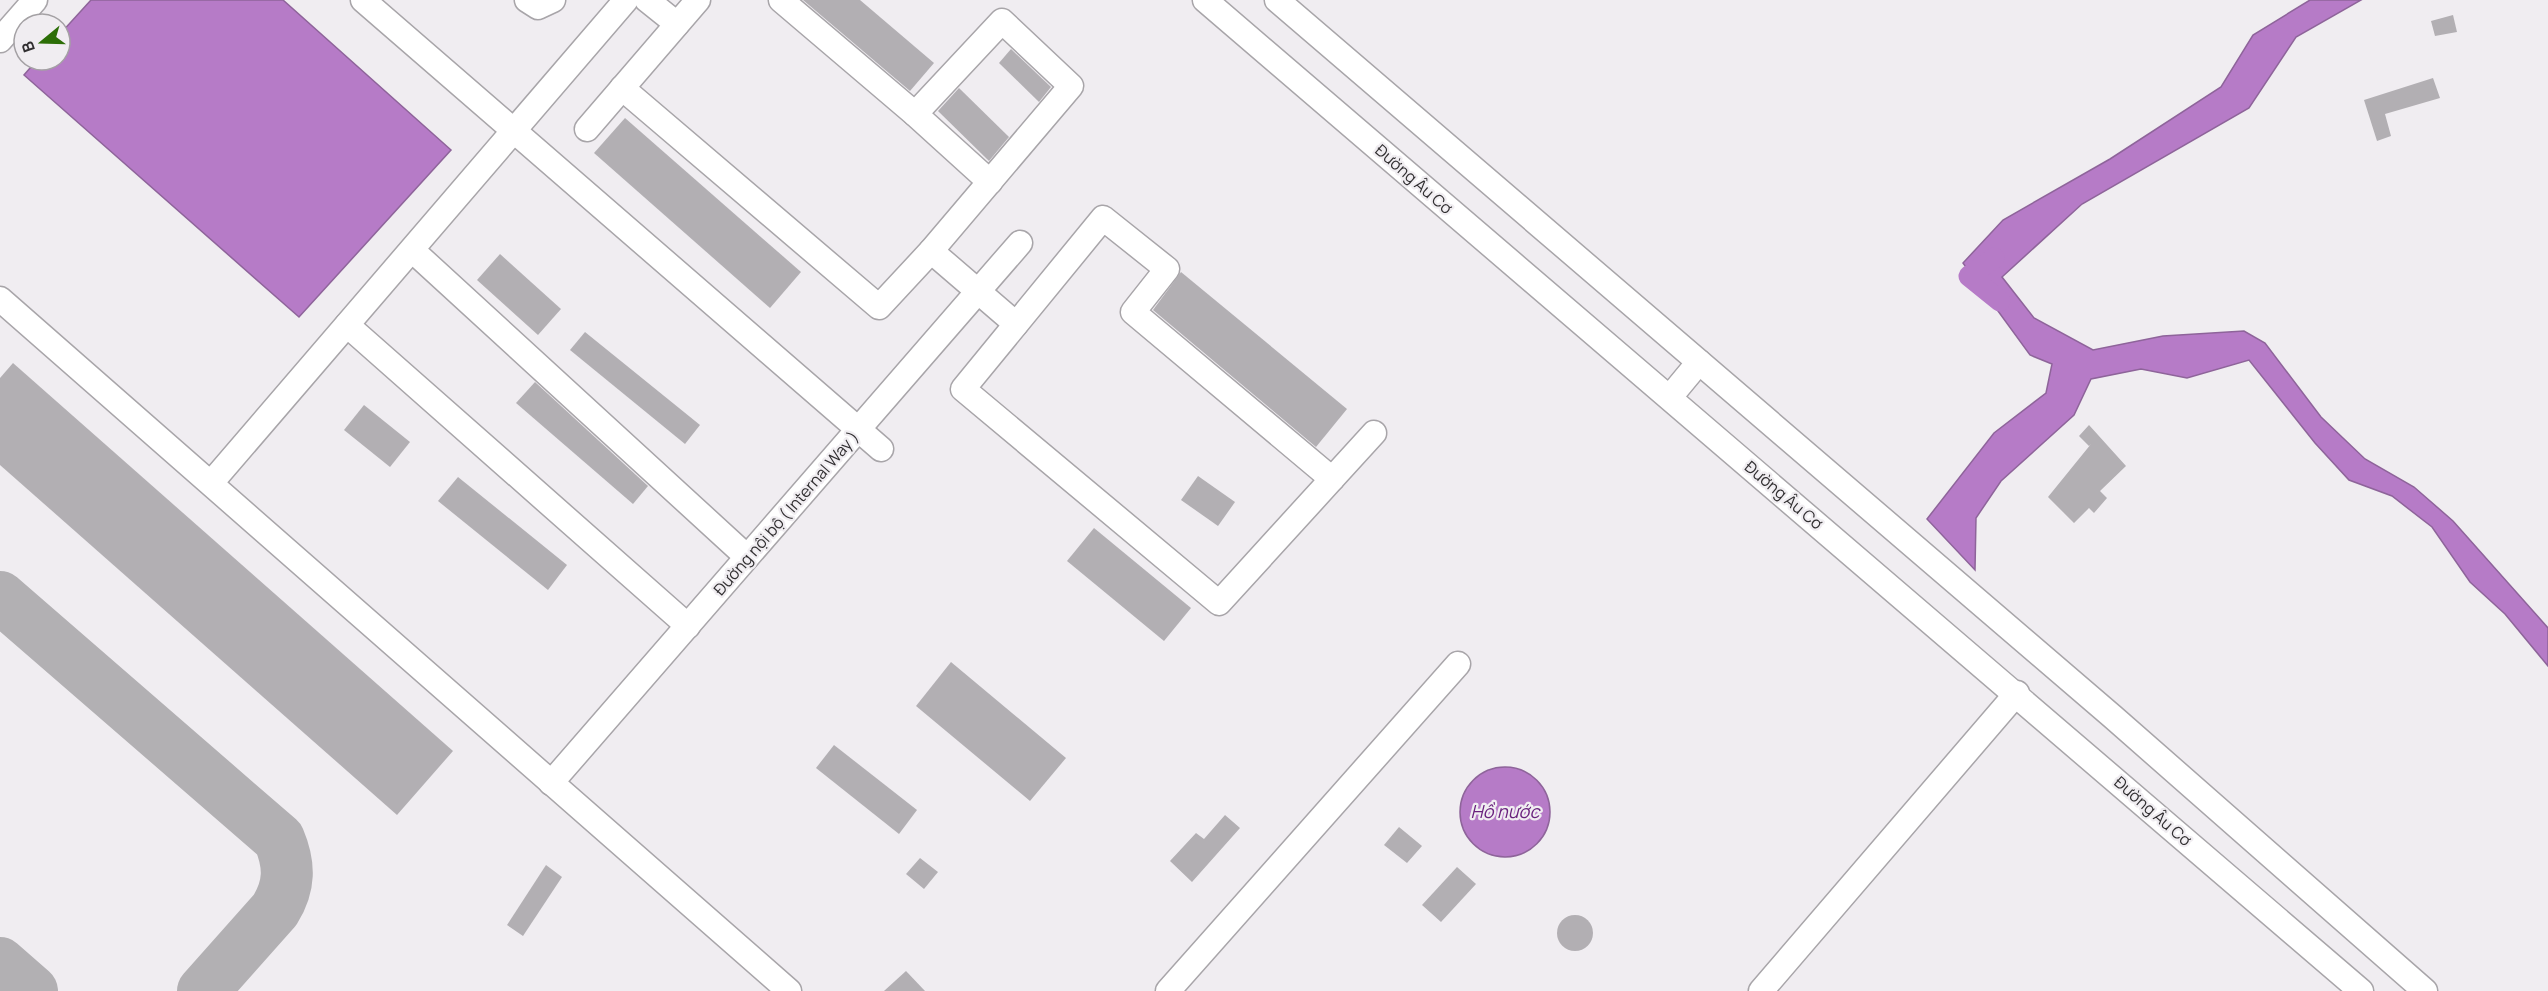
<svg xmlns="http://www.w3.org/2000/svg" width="2548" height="991" font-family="Manrope,sans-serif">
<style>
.water{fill:#b67bc7;stroke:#8e649a;stroke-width:1.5}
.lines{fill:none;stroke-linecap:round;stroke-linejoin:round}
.canal{stroke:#b67bc7;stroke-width:21}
.taxiway{stroke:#b2b0b3;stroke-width:52}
.building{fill:#b2afb3}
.minor-casing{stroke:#a8a5a9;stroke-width:27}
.minor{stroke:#fff;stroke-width:24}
.labels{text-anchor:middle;stroke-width:4.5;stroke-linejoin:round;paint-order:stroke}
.street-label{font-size:16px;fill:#312f31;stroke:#f0edf1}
.water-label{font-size:18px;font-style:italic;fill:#69217d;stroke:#f0edf1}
</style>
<rect width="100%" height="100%" fill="#f0edf1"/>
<g class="water">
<path d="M 91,0 L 283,0 L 451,150 L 299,317 L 24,75 L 37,60 L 60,60 L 60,34 Z"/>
<path d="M 2310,0 L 2361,0 L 2296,37 L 2249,108 L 2082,204 L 2002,277 L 2034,318 L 2093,350 L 2163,336 L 2244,331 L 2265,343 L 2321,417 L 2365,459 L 2414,487 L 2453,521 L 2548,628 L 2548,666 L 2505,614 L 2470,582 L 2432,527 L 2392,496 L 2349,480 L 2315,443 L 2249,360 L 2187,378 L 2141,369 L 2091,379 L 2074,415 L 2001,481 L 1976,518 L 1975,570 L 1927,519 L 1994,433 L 2046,393 L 2052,364 L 2030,355 L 1963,263 L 2003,220 L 2110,159 L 2221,87 L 2253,35 Z"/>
<circle cx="1505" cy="812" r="45"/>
</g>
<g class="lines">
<path class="canal" d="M 1994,258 L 1969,276 L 2000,301"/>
<g class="taxiway">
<path d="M 0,597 L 279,839 C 290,865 290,886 275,910 L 203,991"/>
<path d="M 0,963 L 32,991"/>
</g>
</g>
<g class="building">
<path d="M 803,0 L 860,0 L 934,63 L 910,91 Z"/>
<path d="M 2453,15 L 2457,32 L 2435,36 L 2431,21 Z"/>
<path d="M 1011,49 L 1051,87 L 1039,102 L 999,63 Z"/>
<path d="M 2433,78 L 2440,98 L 2385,114 L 2391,136 L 2377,141 L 2364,100 Z"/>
<path d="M 959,88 L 1009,137 L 989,161 L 938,111 Z"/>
<path d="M 625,118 L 801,272 L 770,308 L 594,153 Z"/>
<path d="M 500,254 L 561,309 L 538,335 L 477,280 Z"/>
<path d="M 1181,272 L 1347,409 L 1316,447 L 1153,310 Z"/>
<path d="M 585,332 L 700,425 L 685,444 L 570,350 Z"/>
<path d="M 13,363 L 453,751 L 397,815 L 0,465 L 0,378 Z"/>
<path d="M 535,382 L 648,486 L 633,504 L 516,403 Z"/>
<path d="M 364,405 L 410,442 L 390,467 L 344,430 Z"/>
<path d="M 2089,425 L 2126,466 L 2100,491 L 2107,498 L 2094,513 L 2089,508 L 2074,523 L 2048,497 L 2091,444 L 2089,446 L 2079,436 Z"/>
<path d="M 1198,476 L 1235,502 L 1218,526 L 1181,500 Z"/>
<path d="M 458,477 L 567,565 L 548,590 L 438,501 Z"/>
<path d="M 1094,528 L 1191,608 L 1164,641 L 1067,561 Z"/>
<path d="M 951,662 L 1066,758 L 1030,801 L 916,706 Z"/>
<path d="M 834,745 L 917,810 L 899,834 L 816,768 Z"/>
<path d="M 1225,815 L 1240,828 L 1192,882 L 1170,861 L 1196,833 L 1204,839 Z"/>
<path d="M 1399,827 L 1422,846 L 1407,863 L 1384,845 Z"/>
<path d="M 920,858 L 938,872 L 924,889 L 906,874 Z"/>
<path d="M 546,865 L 562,877 L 523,936 L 507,925 Z"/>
<path d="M 1457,867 L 1476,884 L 1441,922 L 1422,905 Z"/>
<circle cx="1575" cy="933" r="18"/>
<path d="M 906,971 L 925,991 L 884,991 Z"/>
</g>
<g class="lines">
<defs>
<g id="minor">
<path d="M 363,0 L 881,449"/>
<path d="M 527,0 L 538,7 L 553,0"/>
<path d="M 647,0 L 677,24"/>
<path d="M 781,0 L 915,114 L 1002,21 L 1071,86 L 931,251 L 1016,324"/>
<path d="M 1205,0 L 2361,991"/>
<path d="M 1277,0 L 2113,717 L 2425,991"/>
<path d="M 0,40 L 35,0"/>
<path d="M 622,88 L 879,307 L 931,251"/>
<path d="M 915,114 L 990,182"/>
<path d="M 587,129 L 698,0"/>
<path d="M 1103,218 L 1167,269 L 1133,312 L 1332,479 L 1219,603 L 963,389 Z"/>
<path d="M 412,250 L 747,557"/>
<path d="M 0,299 L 789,991"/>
<path d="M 347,325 L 688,626"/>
<path d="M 1670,397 L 1699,362"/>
<path d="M 1332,479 L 1374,433"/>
<path d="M 211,483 L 626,0"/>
<path d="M 551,783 L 1020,243"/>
<path d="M 1168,991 L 1458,664"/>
<path d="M 1761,991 L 2017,693"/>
</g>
</defs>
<use href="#minor" class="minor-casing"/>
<use href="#minor" class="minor"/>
</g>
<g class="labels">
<g class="street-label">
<text transform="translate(1414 179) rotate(41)" y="6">Đường Âu Cơ</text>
<text transform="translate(1784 495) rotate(40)" y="6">Đường Âu Cơ</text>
<text transform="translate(786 513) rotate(-49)" y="6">Đường nội bộ ( Internal Way )</text>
<text transform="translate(2153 811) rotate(41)" y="6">Đường Âu Cơ</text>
</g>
<g class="water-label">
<text x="1505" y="818">Hồ nước</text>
</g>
</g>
<g transform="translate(42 42) rotate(251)"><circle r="28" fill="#f0edf1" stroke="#a4a1a4" stroke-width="1.5"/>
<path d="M0-4.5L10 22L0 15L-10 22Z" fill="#2c6e07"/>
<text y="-9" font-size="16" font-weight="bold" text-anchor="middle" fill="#312f31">B</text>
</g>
</svg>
